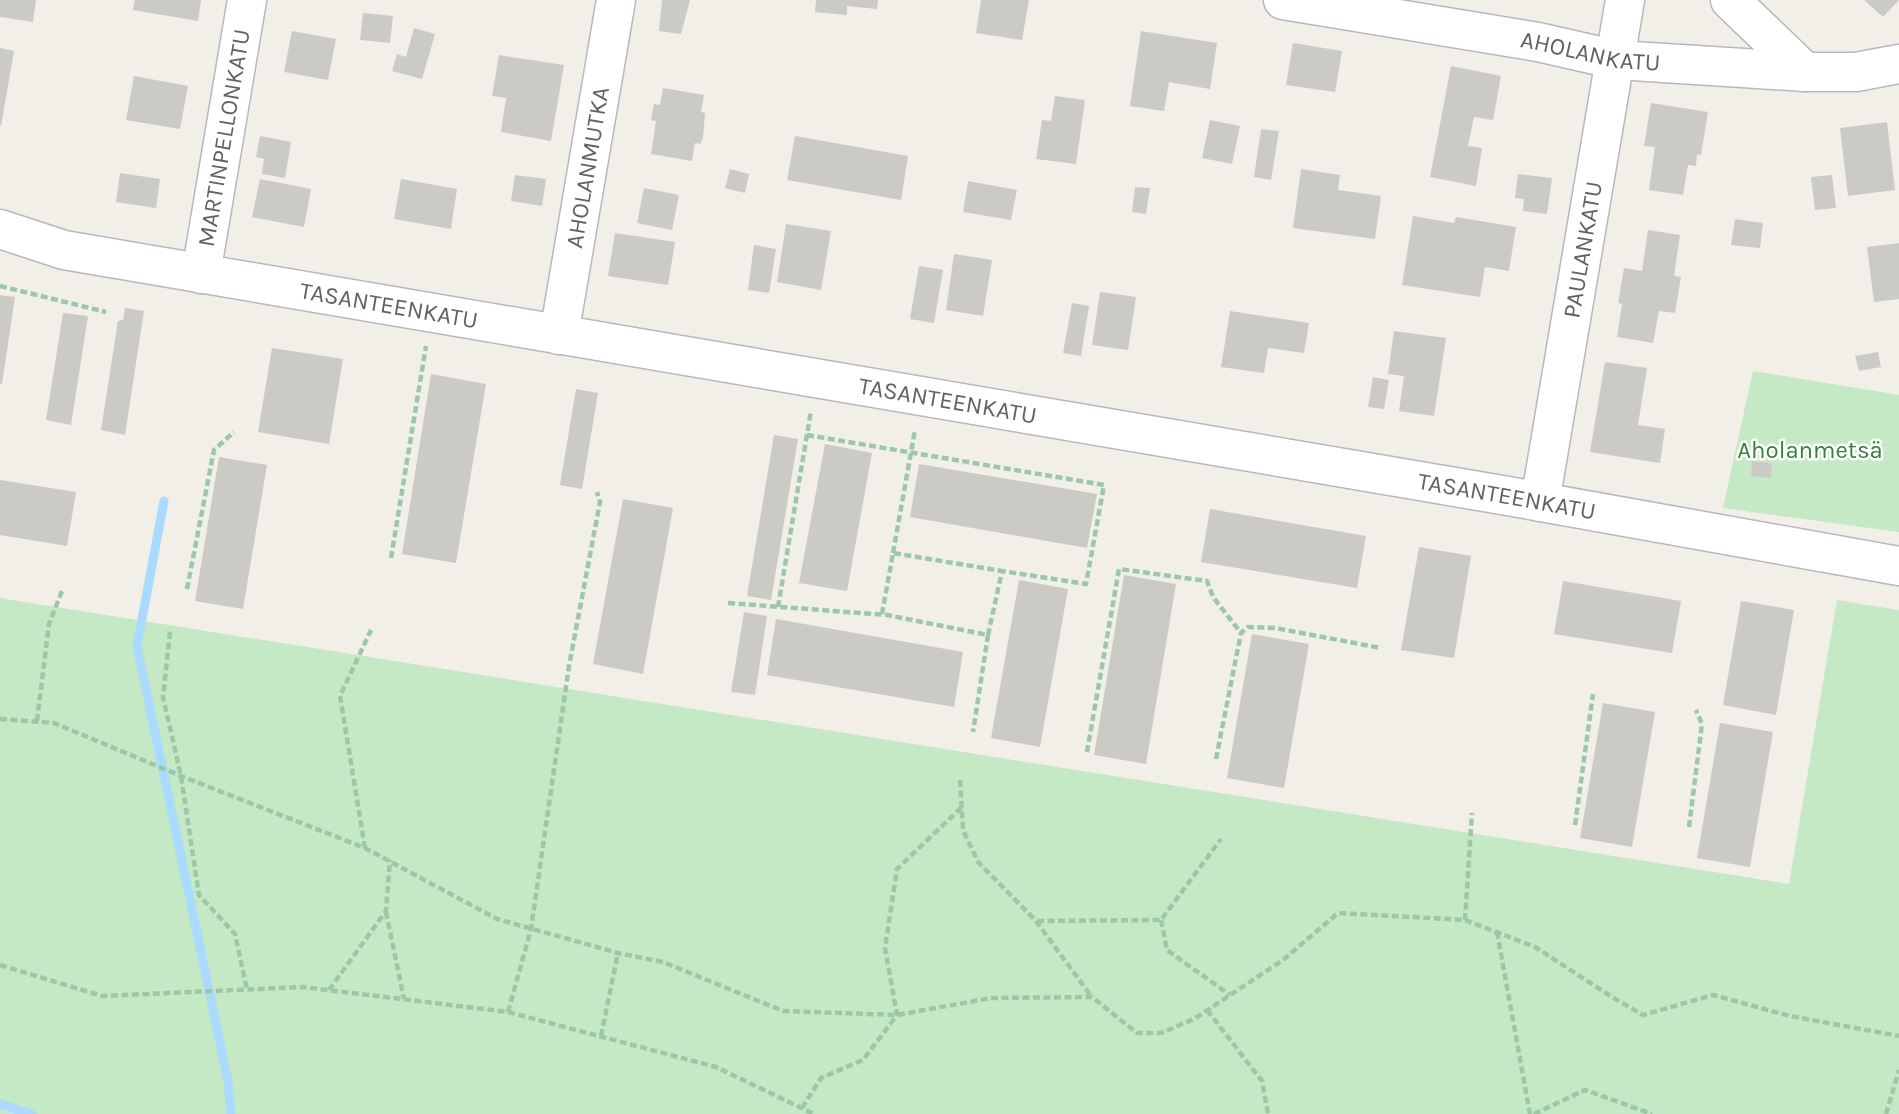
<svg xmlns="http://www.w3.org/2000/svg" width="1899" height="1114" font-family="Karla,sans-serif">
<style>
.green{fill:#c5e8c5}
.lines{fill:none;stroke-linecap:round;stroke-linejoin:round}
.stream{stroke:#aadaff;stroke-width:9}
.building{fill:#cccac5}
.minor-casing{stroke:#b5b8bc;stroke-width:41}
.path{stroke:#9cc7a9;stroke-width:4.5;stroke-dasharray:7 3.5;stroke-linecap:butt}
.minor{stroke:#fff;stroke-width:38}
.labels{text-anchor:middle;stroke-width:5;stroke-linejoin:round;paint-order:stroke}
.street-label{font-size:24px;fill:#5f6368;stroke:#fff}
.park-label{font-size:24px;fill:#348238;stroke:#fff}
</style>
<rect width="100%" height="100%" fill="#f1efe8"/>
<g class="green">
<path d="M 1753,371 L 1899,395 L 1899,532 L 1723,508 Z"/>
<path d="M 0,598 L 1789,884 L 1837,600 L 1899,610 L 1899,1114 L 0,1114 Z"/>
</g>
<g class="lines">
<g class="stream">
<path d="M 164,501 L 137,646 L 228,1081 L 231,1114"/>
<path d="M 0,1104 L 32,1114"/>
</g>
</g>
<g class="building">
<path d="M 0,0 L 36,0 L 33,22 L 0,17 Z"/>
<path d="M 135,0 L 201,0 L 198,21 L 133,10 Z"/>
<path d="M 662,0 L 690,0 L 681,34 L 659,31 Z"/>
<path d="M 816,0 L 878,0 L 877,9 L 847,6 L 847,15 L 815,12 Z"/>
<path d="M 981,0 L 1029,0 L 1022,40 L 976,33 Z"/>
<path d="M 1864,0 L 1899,0 L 1883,17 Z"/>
<path d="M 363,13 L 393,16 L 390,43 L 360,40 Z"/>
<path d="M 414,28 L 435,34 L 422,79 L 392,71 L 397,54 L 406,57 Z"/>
<path d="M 292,31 L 336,39 L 328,80 L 284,72 Z"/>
<path d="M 1141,31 L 1217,43 L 1210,89 L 1169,82 L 1164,111 L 1130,106 Z"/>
<path d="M 1293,43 L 1342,51 L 1335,92 L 1286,85 Z"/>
<path d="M 0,48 L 14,51 L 1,126 L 0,126 Z"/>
<path d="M 499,55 L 564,65 L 551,141 L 501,132 L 506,98 L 492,96 Z"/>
<path d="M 1451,66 L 1501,76 L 1493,120 L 1474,117 L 1468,146 L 1482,148 L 1476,186 L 1430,177 Z"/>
<path d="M 134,76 L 188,86 L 180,129 L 126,120 Z"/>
<path d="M 663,88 L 704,95 L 701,112 L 705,113 L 703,138 L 700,144 L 695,143 L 692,161 L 651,154 L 656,121 L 651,120 L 654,104 L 660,105 Z"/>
<path d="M 1055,96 L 1085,100 L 1076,164 L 1036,159 L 1042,120 L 1051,121 Z"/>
<path d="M 1651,103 L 1708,112 L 1701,155 L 1697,154 L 1696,166 L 1688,165 L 1683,195 L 1649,190 L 1655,147 L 1644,146 Z"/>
<path d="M 1210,120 L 1240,126 L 1232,164 L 1202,158 Z"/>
<path d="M 1887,122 L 1895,190 L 1848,196 L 1840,128 Z"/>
<path d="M 1261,129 L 1279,131 L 1271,180 L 1254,177 Z"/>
<path d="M 260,136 L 291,142 L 285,178 L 262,174 L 264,159 L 256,157 Z"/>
<path d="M 795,136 L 908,156 L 901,200 L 787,180 Z"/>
<path d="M 730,169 L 749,174 L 745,193 L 725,188 Z"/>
<path d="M 1301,169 L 1340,175 L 1338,190 L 1381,196 L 1375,239 L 1293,228 Z"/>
<path d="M 120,173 L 160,179 L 156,208 L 116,202 Z"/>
<path d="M 1518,174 L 1552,178 L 1547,214 L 1523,211 L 1524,199 L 1515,198 Z"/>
<path d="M 515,175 L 546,179 L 542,206 L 511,201 Z"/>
<path d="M 1832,175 L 1836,208 L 1815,210 L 1811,177 Z"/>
<path d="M 260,179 L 311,189 L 304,227 L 252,217 Z"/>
<path d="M 401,179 L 457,189 L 451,229 L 394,219 Z"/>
<path d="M 968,181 L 1017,190 L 1011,220 L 963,212 Z"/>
<path d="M 1135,187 L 1150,188 L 1146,214 L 1132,212 Z"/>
<path d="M 644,188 L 679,195 L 672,230 L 637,223 Z"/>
<path d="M 1413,216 L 1454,223 L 1456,217 L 1516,227 L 1509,271 L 1485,267 L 1480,297 L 1402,285 Z"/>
<path d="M 1735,219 L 1763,223 L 1760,248 L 1731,245 Z"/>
<path d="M 786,224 L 831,231 L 821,290 L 777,282 Z"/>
<path d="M 1648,230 L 1680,235 L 1674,276 L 1681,277 L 1675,313 L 1659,311 L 1653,343 L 1617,337 L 1622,304 L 1618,303 L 1624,268 L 1642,271 Z"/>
<path d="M 615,233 L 675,242 L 668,285 L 608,276 Z"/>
<path d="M 1899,243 L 1899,299 L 1874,302 L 1867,247 Z"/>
<path d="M 754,245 L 776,249 L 769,293 L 748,290 Z"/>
<path d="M 954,254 L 992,260 L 983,316 L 946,310 Z"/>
<path d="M 919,266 L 943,270 L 934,323 L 910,319 Z"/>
<path d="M 1100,292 L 1136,297 L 1128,350 L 1092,345 Z"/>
<path d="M 0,295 L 15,297 L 2,384 L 0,384 Z"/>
<path d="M 1072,303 L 1089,306 L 1081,356 L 1063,353 Z"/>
<path d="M 125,308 L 144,311 L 125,435 L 101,430 L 118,321 L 123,320 Z"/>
<path d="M 1230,311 L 1309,323 L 1304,353 L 1268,348 L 1264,373 L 1221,367 Z"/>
<path d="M 63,313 L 88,316 L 71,425 L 46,420 Z"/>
<path d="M 1394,331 L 1446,338 L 1434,416 L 1399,411 L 1404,376 L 1388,374 Z"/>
<path d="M 272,348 L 343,359 L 329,444 L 258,432 Z"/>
<path d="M 1878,352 L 1881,367 L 1859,371 L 1855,356 Z"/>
<path d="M 1605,362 L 1647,368 L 1638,425 L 1665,429 L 1660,463 L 1590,452 Z"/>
<path d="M 431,374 L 486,384 L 456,563 L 402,554 Z"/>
<path d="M 1373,377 L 1389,380 L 1384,409 L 1368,407 Z"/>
<path d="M 576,389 L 598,393 L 582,489 L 560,485 Z"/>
<path d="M 774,435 L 798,439 L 771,600 L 747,596 Z"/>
<path d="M 825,444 L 872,453 L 847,591 L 799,583 Z"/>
<path d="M 219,457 L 267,465 L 243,609 L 195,601 Z"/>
<path d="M 1752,461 L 1772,463 L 1771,478 L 1751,476 Z"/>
<path d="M 919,464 L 1097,494 L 1087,548 L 910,517 Z"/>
<path d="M 0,480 L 76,492 L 67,546 L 0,535 Z"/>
<path d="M 623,499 L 673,508 L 643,674 L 593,664 Z"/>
<path d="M 1210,509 L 1366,536 L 1357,588 L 1201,562 Z"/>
<path d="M 1419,547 L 1471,556 L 1454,658 L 1401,650 Z"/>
<path d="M 1124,575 L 1176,584 L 1146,764 L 1094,755 Z"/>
<path d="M 1019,580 L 1068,589 L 1040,747 L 991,738 Z"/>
<path d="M 1563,581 L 1681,601 L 1672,653 L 1554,634 Z"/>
<path d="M 1741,601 L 1794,610 L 1776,715 L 1723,705 Z"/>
<path d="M 744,612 L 767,616 L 755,695 L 731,692 Z"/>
<path d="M 776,619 L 963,652 L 954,707 L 767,675 Z"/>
<path d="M 1252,634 L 1309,644 L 1284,788 L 1227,778 Z"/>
<path d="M 1603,703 L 1655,712 L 1632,847 L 1580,838 Z"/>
<path d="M 1720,723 L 1773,732 L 1750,867 L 1697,858 Z"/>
</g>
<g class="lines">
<defs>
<g id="minor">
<path id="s1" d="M 1283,0 L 1538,42 L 1617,60 L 1805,72 L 1856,72 L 1899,64"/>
<path d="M 1730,0 L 1805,72"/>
<path id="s2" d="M 0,229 L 64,250 L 1502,495 L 1899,566"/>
<path id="s3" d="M 201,274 L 247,0"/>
<path id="s4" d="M 559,335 L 616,0"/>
<path id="s5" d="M 1540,502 L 1625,0"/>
</g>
</defs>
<use href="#minor" class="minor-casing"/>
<g class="path">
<path d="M 0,286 L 106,312"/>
<path d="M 807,435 L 1104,485 L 1086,584 L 1002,571"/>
<path d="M 893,553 L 915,430"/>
<path d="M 391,558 L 426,346"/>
<path d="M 187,589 L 214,450 L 234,432"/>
<path d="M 728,603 L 887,615 L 988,635 L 973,732"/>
<path d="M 778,607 L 811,411"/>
<path d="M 882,614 L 893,553 L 1002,571 L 988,635"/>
<path d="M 170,632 L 163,697 L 181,776 L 199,895 L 235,934 L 247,990"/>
<path d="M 0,719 L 54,723 L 181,776 L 365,848 L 497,919 L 618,953 L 663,962 L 783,1011 L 897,1015 L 991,998 L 1092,997 L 1137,1033 L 1161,1033 L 1194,1019 L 1283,960 L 1338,913 L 1465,920 L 1535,947 L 1612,997 L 1643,1015 L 1713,995 L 1790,1016 L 1899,1036"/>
<path d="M 37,721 L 49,624 L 62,591"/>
<path d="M 1087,752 L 1119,569 L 1207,581 L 1213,597 L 1241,633"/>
<path d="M 1216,759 L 1241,633 L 1248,627 L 1275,628 L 1381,648"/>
<path d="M 960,780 L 963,830 L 978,862 L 1036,921 L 1091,996"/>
<path d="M 1575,825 L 1593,694"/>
<path d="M 1689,827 L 1702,724 L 1696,710"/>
<path d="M 365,848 L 340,696 L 371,630"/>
<path d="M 386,912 L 404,999"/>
<path d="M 1161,920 L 1167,950 L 1230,995"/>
<path d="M 1465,920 L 1472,813"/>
<path d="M 1037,921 L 1161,920 L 1221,839"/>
<path d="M 1497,932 L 1530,1114"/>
<path d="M 0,965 L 102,996 L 303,987 L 508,1012 L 716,1067 L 814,1114"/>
<path d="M 329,990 L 386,911 L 390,860"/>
<path d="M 1207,1010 L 1262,1081 L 1268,1114"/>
<path d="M 508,1012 L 531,929 L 569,666 L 600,502 L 597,492"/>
<path d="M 601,1036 L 618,953"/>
<path d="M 802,1108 L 821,1078 L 863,1060 L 897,1015 L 885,948 L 897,869 L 962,807"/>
<path d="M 1534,1114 L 1585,1090 L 1652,1114"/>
<path d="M 1886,1114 L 1899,1070"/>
</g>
<use href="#minor" class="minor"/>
</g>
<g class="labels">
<g class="street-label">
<text dy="8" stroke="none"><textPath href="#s1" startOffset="312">AHOLANKATU</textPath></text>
<text dy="8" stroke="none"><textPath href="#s3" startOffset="138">MARTINPELLONKATU</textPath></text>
<text dy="8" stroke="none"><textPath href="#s4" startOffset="170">AHOLANMUTKA</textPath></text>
<text dy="8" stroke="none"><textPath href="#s5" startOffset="256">PAULANKATU</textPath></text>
<text dy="8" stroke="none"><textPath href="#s2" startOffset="397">TASANTEENKATU</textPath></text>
<text dy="8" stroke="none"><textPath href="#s2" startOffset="964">TASANTEENKATU</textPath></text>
<text dy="8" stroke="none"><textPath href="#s2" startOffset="1531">TASANTEENKATU</textPath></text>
</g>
<g class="park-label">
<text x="1810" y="458">Aholanmetsä</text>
</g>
</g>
</svg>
